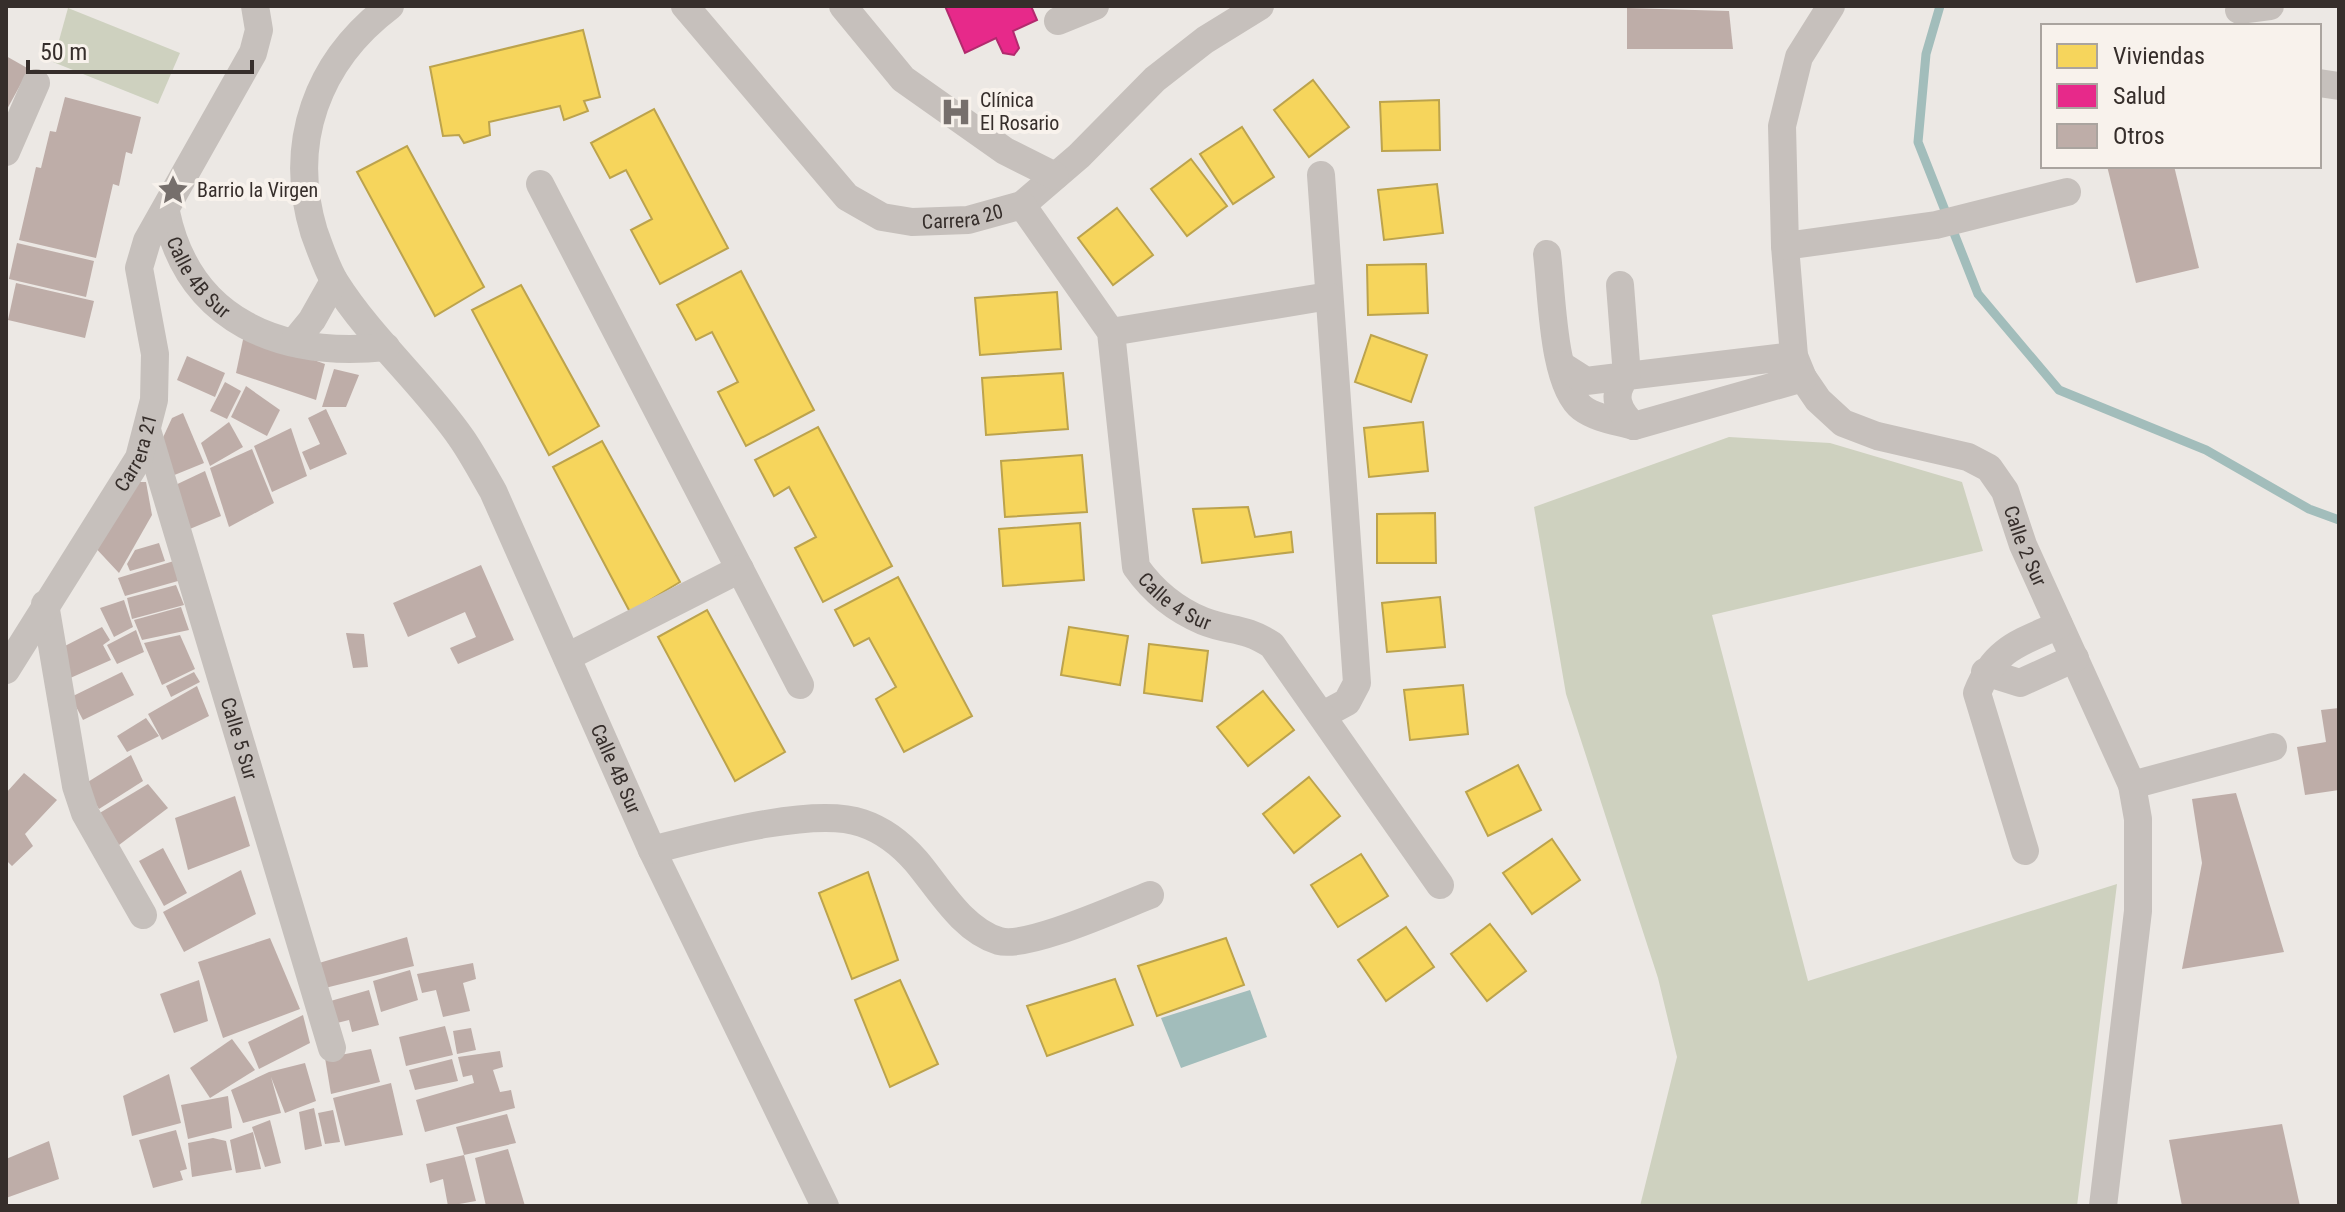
<svg xmlns="http://www.w3.org/2000/svg" width="2345" height="1212" font-family="'Roboto Condensed',sans-serif">
<style>
.green{fill:#ced1bf}
.water{fill:#a2bdbb}
.homes{fill:#f6d55c;stroke:#bca34d;stroke-width:2}
.health{fill:#e7298a;stroke:#b22a6e;stroke-width:2}
.lines{fill:none;stroke-linecap:round;stroke-linejoin:round}
.stream{stroke:#a2bdbb;stroke-width:9}
.building{fill:#beada8}
.minor{stroke:#c6c0bc;stroke-width:28}
.labels{text-anchor:middle;stroke-width:8;stroke-linejoin:round;paint-order:stroke}
.poi-label{font-size:20px;fill:#362e2b;stroke:#f8f2ec;text-anchor:start}
.street-label{font-size:20px;fill:#362e2b;stroke:#f8f2ec}
</style>
<rect width="100%" height="100%" fill="#ece8e4"/>
<g class="green">
<path d="M 68,8 L 180,53 L 158,104 L 53,62 Z"/>
<path d="M 1729,437 L 1830,443 L 1962,482 L 1983,551 L 1712,615 L 1808,981 L 2117,884 L 2077,1206 L 1640,1206 L 1677,1057 L 1658,978 L 1566,694 L 1534,507 Z"/>
</g>
<path class="water" d="M 1250,990 L 1267,1037 L 1181,1068 L 1161,1018 Z"/>
<g class="homes">
<path d="M 583,30 L 600,97 L 584,101 L 588,111 L 564,120 L 560,106 L 489,122 L 490,135 L 464,143 L 459,135 L 443,136 L 430,67 Z"/>
<path d="M 1313,80 L 1349,127 L 1309,157 L 1274,110 Z"/>
<path d="M 1439,100 L 1440,150 L 1382,151 L 1380,102 Z"/>
<path d="M 654,109 L 728,248 L 660,284 L 631,230 L 652,219 L 626,170 L 610,178 L 591,143 Z"/>
<path d="M 1242,127 L 1274,177 L 1233,204 L 1200,154 Z"/>
<path d="M 407,146 L 484,287 L 435,316 L 357,172 Z"/>
<path d="M 1191,159 L 1227,206 L 1187,236 L 1151,189 Z"/>
<path d="M 1437,184 L 1443,233 L 1384,240 L 1378,190 Z"/>
<path d="M 1117,208 L 1153,255 L 1113,285 L 1078,238 Z"/>
<path d="M 1426,264 L 1428,313 L 1368,315 L 1367,265 Z"/>
<path d="M 741,271 L 814,410 L 746,446 L 718,392 L 738,382 L 712,332 L 696,340 L 677,305 Z"/>
<path d="M 521,285 L 599,426 L 549,455 L 472,310 Z"/>
<path d="M 1057,292 L 1061,349 L 980,355 L 975,298 Z"/>
<path d="M 1371,335 L 1427,355 L 1411,402 L 1355,382 Z"/>
<path d="M 1063,373 L 1068,429 L 986,435 L 982,378 Z"/>
<path d="M 1423,422 L 1428,471 L 1369,477 L 1364,428 Z"/>
<path d="M 818,427 L 892,566 L 823,602 L 795,548 L 816,537 L 789,487 L 774,496 L 755,460 Z"/>
<path d="M 602,441 L 680,582 L 630,612 L 553,467 Z"/>
<path d="M 1082,455 L 1087,512 L 1005,517 L 1001,461 Z"/>
<path d="M 1248,507 L 1255,537 L 1291,532 L 1293,552 L 1202,563 L 1193,509 Z"/>
<path d="M 1435,513 L 1436,563 L 1377,563 L 1377,514 Z"/>
<path d="M 1080,523 L 1084,580 L 1003,586 L 999,529 Z"/>
<path d="M 898,577 L 972,716 L 904,752 L 876,699 L 896,687 L 869,638 L 854,646 L 835,610 Z"/>
<path d="M 1440,597 L 1445,647 L 1387,652 L 1382,603 Z"/>
<path d="M 707,610 L 785,752 L 735,781 L 658,637 Z"/>
<path d="M 1069,627 L 1128,636 L 1120,685 L 1061,675 Z"/>
<path d="M 1149,644 L 1208,651 L 1202,701 L 1144,693 Z"/>
<path d="M 1463,685 L 1468,734 L 1410,740 L 1404,690 Z"/>
<path d="M 1263,691 L 1294,730 L 1248,766 L 1217,727 Z"/>
<path d="M 1518,765 L 1541,810 L 1488,836 L 1466,792 Z"/>
<path d="M 1309,777 L 1340,816 L 1294,853 L 1263,814 Z"/>
<path d="M 1552,839 L 1580,880 L 1532,914 L 1503,873 Z"/>
<path d="M 1361,854 L 1388,896 L 1338,927 L 1311,885 Z"/>
<path d="M 868,872 L 898,960 L 852,979 L 819,893 Z"/>
<path d="M 1490,924 L 1526,971 L 1487,1001 L 1451,954 Z"/>
<path d="M 1406,927 L 1434,967 L 1386,1001 L 1358,960 Z"/>
<path d="M 1226,938 L 1244,985 L 1157,1016 L 1138,966 Z"/>
<path d="M 1115,979 L 1133,1025 L 1047,1056 L 1027,1006 Z"/>
<path d="M 900,980 L 938,1064 L 890,1087 L 855,1000 Z"/>
</g>
<path class="health" d="M 945,6 L 1031,6 L 1037,20 L 1013,31 L 1019,48 L 1014,55 L 1003,53 L 996,38 L 965,53 Z"/>
<g class="lines">
<path class="stream" d="M 1940,6 L 1926,54 L 1918,142 L 1978,294 L 2059,390 L 2206,450 L 2309,509 L 2339,520"/>
</g>
<g class="building">
<path d="M 1627,8 L 1729,11 L 1733,49 L 1627,49 Z"/>
<path d="M 6,56 L 29,69 L 6,111 Z"/>
<path d="M 65,97 L 141,117 L 132,154 L 126,152 L 119,186 L 113,184 L 96,258 L 19,240 L 36,167 L 41,168 L 50,131 L 56,132 Z"/>
<path d="M 2107,166 L 2174,166 L 2199,268 L 2136,283 Z"/>
<path d="M 17,243 L 94,261 L 86,297 L 9,279 Z"/>
<path d="M 16,283 L 94,301 L 85,338 L 8,320 Z"/>
<path d="M 244,335 L 325,364 L 316,400 L 236,373 Z"/>
<path d="M 187,356 L 225,373 L 215,397 L 177,380 Z"/>
<path d="M 334,369 L 359,375 L 346,407 L 322,407 Z"/>
<path d="M 225,382 L 241,391 L 227,419 L 210,411 Z"/>
<path d="M 246,386 L 280,410 L 267,436 L 231,417 Z"/>
<path d="M 326,409 L 347,454 L 310,470 L 302,452 L 320,444 L 308,418 Z"/>
<path d="M 183,413 L 204,463 L 172,476 L 160,444 L 172,418 Z"/>
<path d="M 229,422 L 243,447 L 210,466 L 201,443 Z"/>
<path d="M 291,428 L 307,476 L 272,492 L 254,446 Z"/>
<path d="M 252,449 L 274,503 L 229,527 L 210,468 Z"/>
<path d="M 205,471 L 221,516 L 185,531 L 169,488 Z"/>
<path d="M 130,482 L 146,482 L 152,515 L 119,573 L 90,542 Z"/>
<path d="M 159,543 L 165,561 L 130,571 L 127,564 L 135,550 Z"/>
<path d="M 174,561 L 178,581 L 125,596 L 118,578 Z"/>
<path d="M 481,565 L 514,640 L 458,664 L 450,648 L 476,637 L 465,612 L 408,637 L 393,603 Z"/>
<path d="M 176,585 L 184,605 L 132,619 L 127,598 Z"/>
<path d="M 124,600 L 133,627 L 114,637 L 100,608 Z"/>
<path d="M 181,607 L 189,630 L 142,640 L 134,620 Z"/>
<path d="M 102,627 L 110,640 L 103,645 L 111,660 L 68,679 L 59,649 Z"/>
<path d="M 136,630 L 144,652 L 117,664 L 107,645 Z"/>
<path d="M 346,633 L 364,634 L 368,667 L 353,668 Z"/>
<path d="M 180,635 L 195,669 L 162,685 L 144,643 Z"/>
<path d="M 122,672 L 134,695 L 83,720 L 71,697 Z"/>
<path d="M 194,672 L 200,682 L 171,697 L 166,686 Z"/>
<path d="M 197,686 L 209,716 L 162,740 L 148,714 Z"/>
<path d="M 2339,708 L 2339,790 L 2305,795 L 2297,747 L 2326,742 L 2321,710 Z"/>
<path d="M 146,718 L 159,736 L 127,752 L 117,736 Z"/>
<path d="M 131,755 L 143,781 L 99,809 L 83,785 Z"/>
<path d="M 24,773 L 57,800 L 25,834 L 33,846 L 12,866 L 6,860 L 6,793 Z"/>
<path d="M 148,784 L 168,808 L 119,845 L 98,814 Z"/>
<path d="M 2236,793 L 2284,952 L 2182,969 L 2202,863 L 2192,799 Z"/>
<path d="M 235,796 L 250,846 L 188,870 L 175,818 Z"/>
<path d="M 163,848 L 187,893 L 164,906 L 139,861 Z"/>
<path d="M 241,870 L 256,914 L 184,952 L 163,912 Z"/>
<path d="M 407,937 L 414,966 L 325,988 L 319,963 Z"/>
<path d="M 270,938 L 300,1009 L 223,1038 L 198,962 Z"/>
<path d="M 473,963 L 476,979 L 463,983 L 470,1011 L 443,1017 L 436,990 L 422,993 L 417,974 Z"/>
<path d="M 410,970 L 418,1000 L 381,1012 L 373,981 Z"/>
<path d="M 199,980 L 208,1021 L 174,1033 L 160,994 Z"/>
<path d="M 369,990 L 379,1025 L 352,1032 L 349,1020 L 333,1024 L 327,1002 Z"/>
<path d="M 303,1015 L 310,1043 L 259,1069 L 248,1042 Z"/>
<path d="M 445,1026 L 453,1055 L 406,1066 L 399,1037 Z"/>
<path d="M 471,1028 L 476,1050 L 457,1054 L 453,1031 Z"/>
<path d="M 232,1039 L 255,1070 L 210,1098 L 190,1068 Z"/>
<path d="M 371,1049 L 380,1082 L 331,1094 L 325,1058 Z"/>
<path d="M 500,1051 L 503,1067 L 493,1070 L 500,1092 L 511,1090 L 515,1108 L 425,1132 L 416,1100 L 474,1083 L 472,1075 L 463,1077 L 458,1057 Z"/>
<path d="M 452,1059 L 458,1081 L 415,1090 L 409,1070 Z"/>
<path d="M 305,1063 L 316,1101 L 285,1113 L 271,1077 L 281,1113 L 243,1123 L 231,1090 L 269,1072 Z"/>
<path d="M 169,1074 L 181,1123 L 132,1136 L 123,1096 Z"/>
<path d="M 391,1083 L 403,1135 L 345,1146 L 333,1098 Z"/>
<path d="M 228,1096 L 232,1128 L 188,1139 L 181,1105 Z"/>
<path d="M 314,1108 L 322,1146 L 305,1150 L 299,1112 Z"/>
<path d="M 333,1110 L 340,1142 L 325,1144 L 318,1113 Z"/>
<path d="M 507,1114 L 516,1143 L 464,1155 L 456,1127 Z"/>
<path d="M 270,1120 L 281,1163 L 265,1167 L 252,1127 Z"/>
<path d="M 2282,1124 L 2300,1206 L 2182,1206 L 2169,1140 Z"/>
<path d="M 176,1130 L 187,1169 L 180,1171 L 183,1180 L 153,1188 L 139,1140 Z"/>
<path d="M 253,1132 L 261,1169 L 236,1173 L 230,1140 Z"/>
<path d="M 213,1138 L 226,1141 L 232,1170 L 192,1177 L 188,1143 Z"/>
<path d="M 49,1141 L 59,1179 L 6,1198 L 6,1159 Z"/>
<path d="M 508,1149 L 525,1206 L 486,1206 L 475,1158 Z"/>
<path d="M 464,1155 L 476,1201 L 448,1206 L 443,1179 L 430,1183 L 426,1164 Z"/>
</g>
<g class="lines">
<g class="minor">
<path id="s1" d="M 390,6 C 317,61 287,143 314,232 C 320,248 326,267 335,282 C 371,339 424,384 462,439 C 473,455 483,474 493,491 L 652,850 L 825,1206"/>
<path id="s2" d="M 685,6 L 847,197 L 882,217 L 912,222 L 968,220 L 1022,205 L 1079,156 L 1155,79 L 1205,40 L 1260,6"/>
<path d="M 843,6 L 903,79 L 1005,151 L 1055,176"/>
<path id="s3" d="M 1831,6 L 1799,57 L 1782,126 L 1785,246 L 1794,356 L 1803,378 L 1818,400 L 1843,423 L 1877,436 L 1968,457 L 1989,468 L 2005,491 L 2023,545 L 2132,785 L 2138,819 L 2138,911 L 2103,1206"/>
<path d="M 2239,10 L 2270,6"/>
<path d="M 1058,21 L 1095,6"/>
<path d="M 2319,83 L 2339,86"/>
<path d="M 6,152 L 36,83"/>
<path d="M 1321,175 L 1357,683 L 1347,702 L 1323,715"/>
<path d="M 540,184 L 800,685"/>
<path id="s4" d="M 1022,205 L 1111,332 L 1136,567 C 1153,591 1174,609 1203,621 C 1230,632 1243,626 1272,645 L 1440,885"/>
<path id="s5" d="M 166,212 C 189,322 281,358 386,347"/>
<path d="M 1785,246 L 1936,225 L 2067,192"/>
<path d="M 1547,254 C 1552,292 1552,385 1582,408 C 1597,419 1617,421 1634,426"/>
<path d="M 1111,332 L 1329,296"/>
<path d="M 294,342 L 312,320 L 334,281"/>
<path d="M 1794,356 L 1627,376 C 1610,394 1618,411 1634,426 L 1803,378"/>
<path d="M 1561,365 L 1586,381 L 1627,376 L 1620,285"/>
<path id="s6" d="M 147,430 L 332,1048"/>
<path d="M 45,604 L 76,786 L 85,813 L 143,915"/>
<path d="M 567,657 L 740,569"/>
<path id="s7" d="M 6,670 L 139,458 L 154,400 L 155,354 L 139,268 L 147,241 L 253,53 L 259,30 L 255,6"/>
<path d="M 1985,672 L 2020,683 L 2075,658"/>
<path d="M 2132,785 L 2273,747"/>
<path d="M 652,850 C 703,837 814,806 862,823 C 883,830 902,845 916,861 C 939,888 962,930 999,941 C 1027,949 1119,907 1150,895"/>
<path d="M 2025,851 L 1977,693 C 1994,649 2019,643 2059,625"/>
</g>
</g>
<defs>
<symbol id="hospital-bare" viewBox="-9 -9 18 18"><path d="M-5-5h3v3.5h4V-5h3V5h-3V1.5h-4V5h-3Z" fill="#766f6c" stroke="#f8f2ec" stroke-width="2.5" paint-order="stroke"/></symbol>
<symbol id="sight-bare" viewBox="-9 -9 18 18"><path d="M0-6L1.8-2.2L6-1.7L2.9 1.2L3.7 5.4L0 3.3L-3.7 5.4L-2.9 1.2L-6-1.7L-1.8-2.2Z" fill="#766f6c" stroke="#f8f2ec" stroke-width="2.5" paint-order="stroke"/></symbol>
</defs>
<g fill-rule="evenodd">
<use href="#hospital-bare" x="934" y="90" width="44" height="44"/>
<use href="#sight-bare" x="151" y="168" width="44" height="44"/>
</g>
<g class="labels">
<g class="poi-label">
<text x="980" y="107">Clínica<tspan x="980" dy="23">El Rosario</tspan></text>
<text x="197" y="197">Barrio la Virgen</text>
</g>
<g class="street-label">
<text dy="7" stroke="none"><textPath href="#s2" startOffset="372">Carrera 20</textPath></text>
<text dy="7" stroke="none"><textPath href="#s5" startOffset="74">Calle 4B Sur</textPath></text>
<text dy="7" stroke="none"><textPath href="#s7" startOffset="254">Carrera 21</textPath></text>
<text dy="7" stroke="none"><textPath href="#s3" startOffset="686">Calle 2 Sur</textPath></text>
<text dy="7" stroke="none"><textPath href="#s4" startOffset="444">Calle 4 Sur</textPath></text>
<text dy="7" stroke="none"><textPath href="#s6" startOffset="322">Calle 5 Sur</textPath></text>
<text dy="7" stroke="none"><textPath href="#s1" startOffset="876">Calle 4B Sur</textPath></text>
</g>
</g>
<rect width="2345" height="1212" fill="none" stroke="#362e2b" stroke-width="16"/>
<rect x="2041" y="24" width="280" height="144" fill="#f8f2ec" stroke="#aaa49f" stroke-width="2"/>
<rect x="2057" y="44" width="40" height="24" fill="#f6d55c" stroke="#aaa49f" stroke-width="2"/>
<text x="2113" y="64" font-size="24" fill="#362e2b">Viviendas</text>
<rect x="2057" y="84" width="40" height="24" fill="#e7298a" stroke="#aaa49f" stroke-width="2"/>
<text x="2113" y="104" font-size="24" fill="#362e2b">Salud</text>
<rect x="2057" y="124" width="40" height="24" fill="#beada8" stroke="#aaa49f" stroke-width="2"/>
<text x="2113" y="144" font-size="24" fill="#362e2b">Otros</text>
<path d="M28 60v12h224v-12" fill="none" stroke="#362e2b" stroke-width="4"/>
<text x="40" y="60" font-size="24" fill="#362e2b" stroke="#f8f2ec" stroke-width="6" paint-order="stroke">50 m</text>
</svg>
